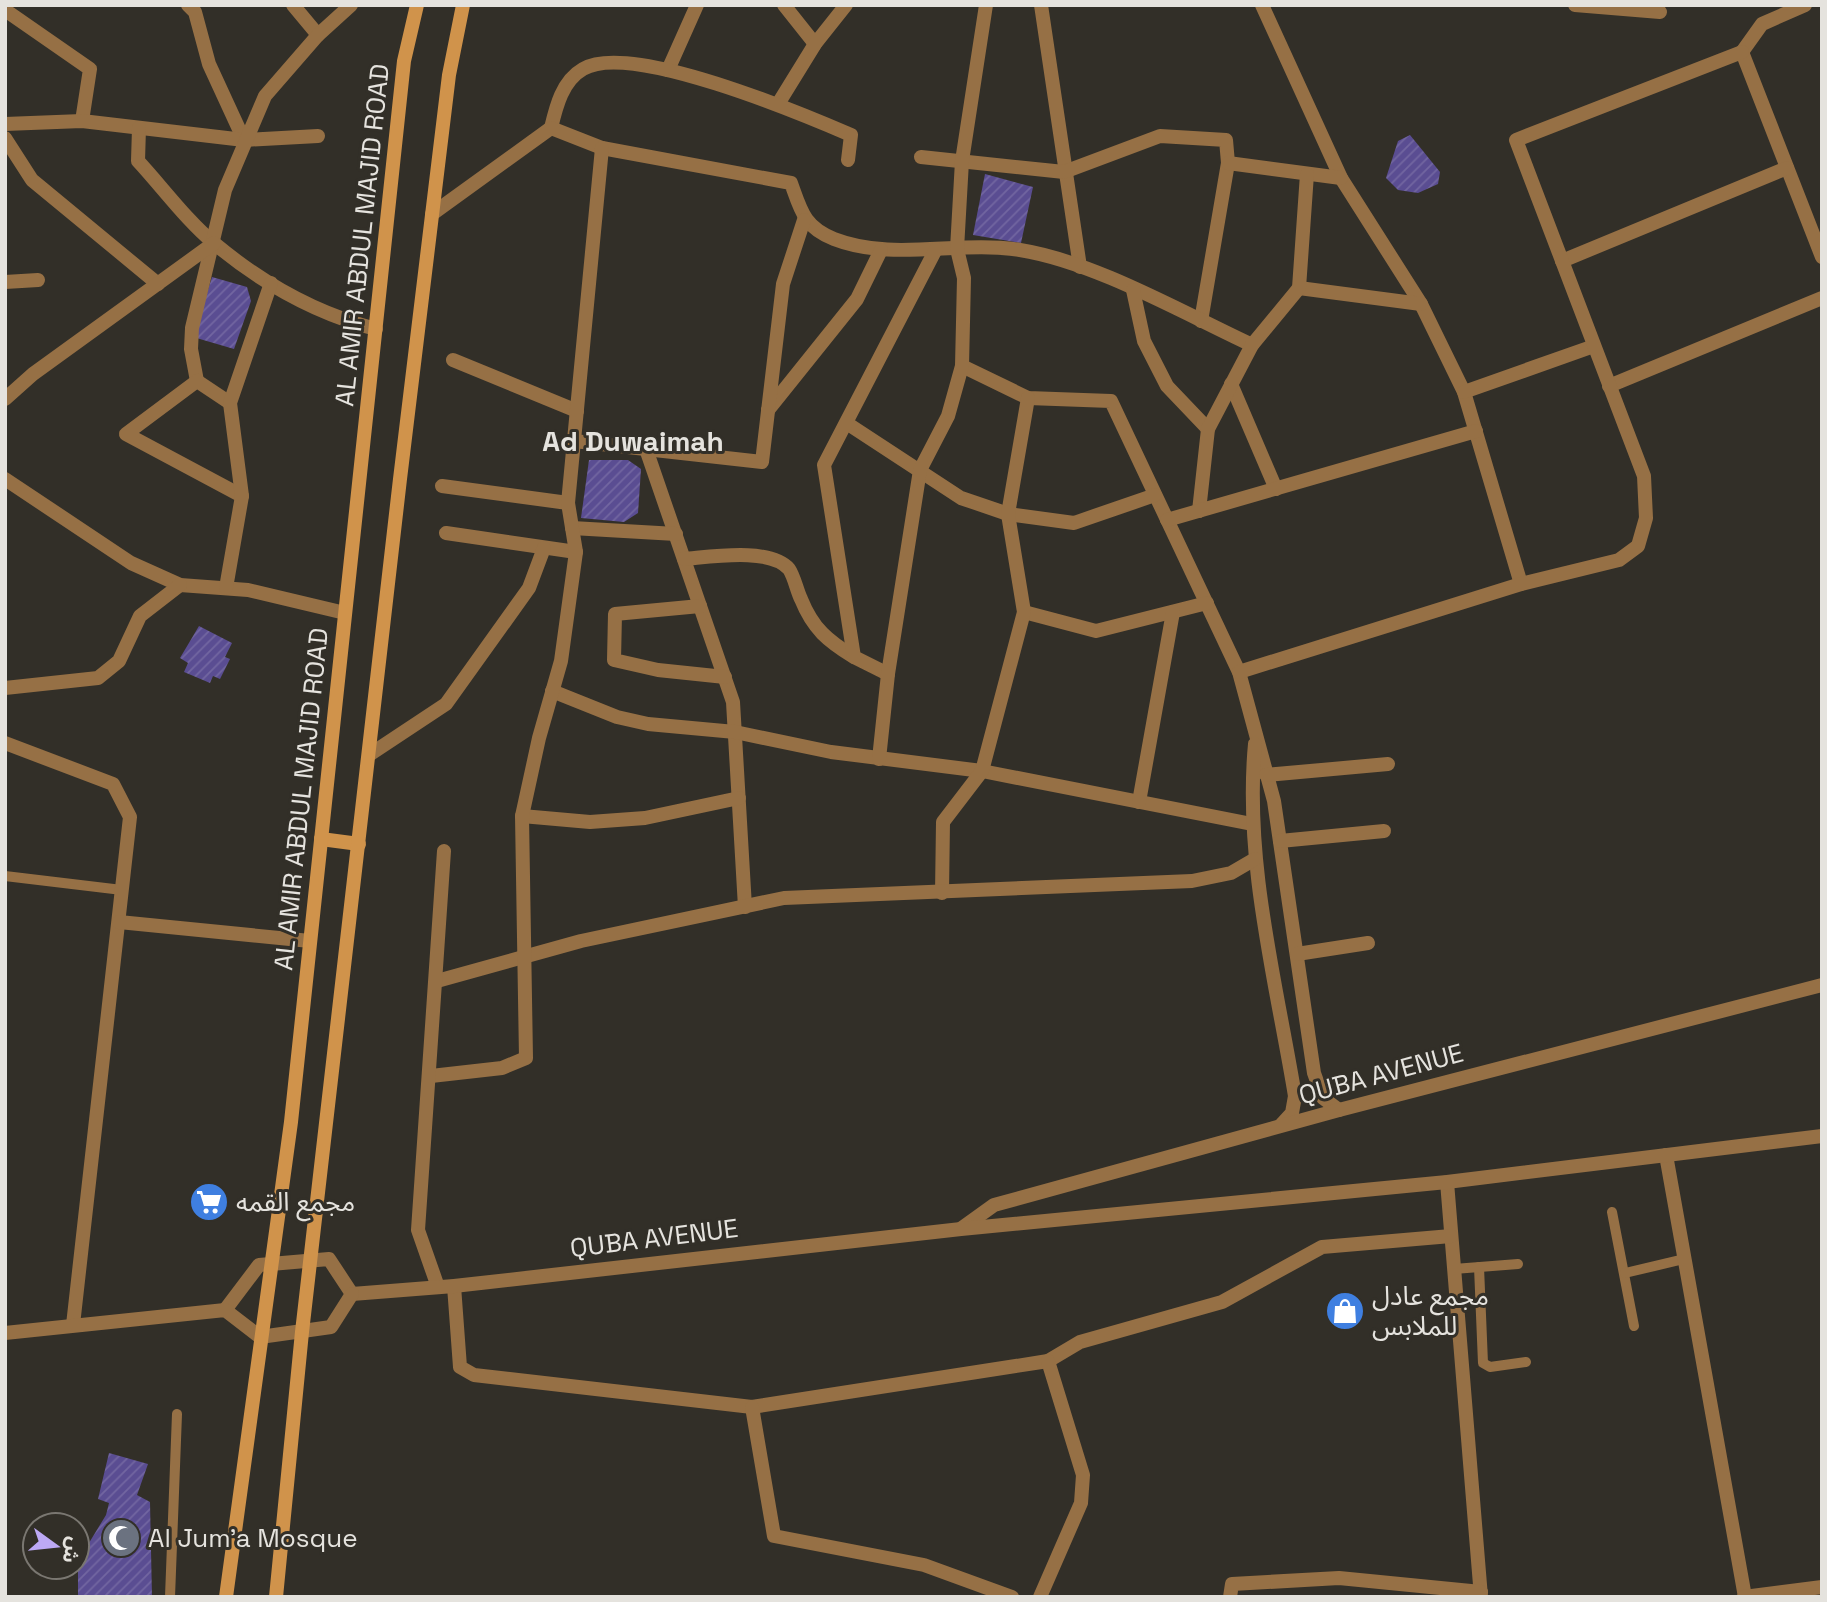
<svg xmlns="http://www.w3.org/2000/svg" width="1827" height="1602" font-family="'Space Grotesk','Noto Sans Arabic',sans-serif">
<style>
.building{fill:url(#building-hatch)}
.lines{fill:none;stroke-linecap:round;stroke-linejoin:round}
.lane{stroke:#967045;stroke-width:10}
.street{stroke:#967045;stroke-width:14}
.secondary{stroke:#d0934b;stroke-width:14}
.labels{text-anchor:middle;stroke-width:6;stroke-linejoin:round;paint-order:stroke}
.street-label{font-size:26px;fill:#e5e3de;stroke:#322f28}
.poi-label{font-size:26px;fill:#e5e3de;stroke:#322f28;text-anchor:start}
.neighbourhood-label{font-size:28px;font-weight:bold;fill:#e5e3de;stroke:#322f28}
</style>
<defs>
<pattern id="building-hatch" width="6" height="6" patternUnits="userSpaceOnUse" patternTransform="scale(1.75)"><rect width="6" height="6" fill="#5a4d92"/><path d="M-1 1l2-2M0 6l6-6M5 7l2-2" fill="none" stroke="#7266a1"/></pattern>
</defs>
<rect width="100%" height="100%" fill="#322f28"/>
<g class="building">
<path d="M 1410,135 L 1440,172 L 1438,184 L 1418,193 L 1398,190 L 1386,178 L 1398,141 Z"/>
<path d="M 985,174 L 1033,187 L 1021,243 L 973,235 Z"/>
<path d="M 212,277 L 247,287 L 251,301 L 234,349 L 193,337 Z"/>
<path d="M 589,460 L 628,460 L 641,469 L 638,513 L 624,522 L 581,518 Z"/>
<path d="M 199,626 L 232,643 L 225,657 L 230,659 L 220,679 L 213,676 L 210,683 L 184,672 L 188,663 L 180,658 Z"/>
<path d="M 109,1453 L 148,1464 L 137,1495 L 150,1502 L 152,1597 L 78,1597 L 78,1561 L 106,1515 L 109,1503 L 98,1499 Z"/>
</g>
<g class="lines">
<g class="lane">
<path d="M 5,876 L 122,890"/>
<path d="M 1612,1212 L 1634,1326"/>
<path d="M 1479,1267 L 1483,1363 L 1490,1367 L 1526,1362"/>
<path d="M 1454,1269 L 1518,1264"/>
<path d="M 1625,1273 L 1684,1259"/>
<path d="M 170,1597 L 177,1414"/>
</g>
<g class="street">
<path d="M 188,5 L 195,12 L 209,64 L 244,140"/>
<path d="M 293,5 L 318,35"/>
<path d="M 784,5 L 815,44"/>
<path d="M 1041,5 L 1080,267"/>
<path d="M 1262,5 L 1341,178 L 1421,304 L 1464,392 L 1521,584"/>
<path d="M 1575,5 L 1660,12"/>
<path d="M 1805,5 L 1762,24 L 1742,52 L 1822,257"/>
<path d="M 5,10 L 90,69 L 82,121"/>
<path d="M 668,70 L 697,5"/>
<path d="M 778,104 L 815,44 L 846,5"/>
<path d="M 5,124 L 82,121 L 244,140 L 318,136"/>
<path d="M 139,128 L 138,161 C 163,188 187,221 215,244 C 262,283 317,314 376,329"/>
<path d="M 551,128 C 556,107 562,81 583,69 C 630,41 802,114 851,135 L 848,160"/>
<path d="M 5,138 L 32,180 L 158,284"/>
<path d="M 921,157 L 1064,172 L 1160,136 L 1226,140 L 1228,163 L 1201,321"/>
<path d="M 1228,163 L 1341,178"/>
<path d="M 432,214 L 551,128 L 602,148 L 791,183 C 801,211 804,227 834,239 C 893,262 959,240 1020,250 C 1095,262 1183,313 1252,345"/>
<path d="M 1562,261 L 1787,168"/>
<path d="M 5,282 L 38,280"/>
<path d="M 1299,288 L 1421,304"/>
<path d="M 1133,290 L 1144,341 L 1167,386 L 1208,429"/>
<path d="M 453,360 L 577,411"/>
<path d="M 962,366 L 1028,398 L 1111,401 L 1239,672 L 1274,801 L 1314,1073 L 1323,1098 L 1339,1110"/>
<path d="M 197,381 L 191,349 L 192,328 L 225,190 L 265,96 L 318,35 L 351,5"/>
<path d="M 1231,384 L 1276,489"/>
<path d="M 1609,386 L 1822,298"/>
<path d="M 1464,392 L 1594,346"/>
<path d="M 5,399 L 33,374 L 214,243"/>
<path d="M 230,403 L 197,381 L 126,434 L 242,496"/>
<path d="M 768,410 L 857,299 L 881,250"/>
<path d="M 848,424 L 961,498 L 1008,514 L 1074,523 L 1155,495"/>
<path d="M 574,441 L 762,462 L 783,284 L 804,220"/>
<path d="M 646,449 L 733,702 L 745,907"/>
<path d="M 5,479 L 131,563 L 180,585 L 248,590 L 345,613"/>
<path d="M 442,486 L 568,503"/>
<path d="M 1199,511 L 1208,429 L 1252,345 L 1299,288 L 1307,174"/>
<path d="M 1167,520 L 1476,431"/>
<path d="M 572,528 L 676,534"/>
<path d="M 446,533 L 576,552"/>
<path d="M 684,559 C 710,557 770,547 789,569 C 794,576 797,591 801,599 C 813,629 828,641 854,657"/>
<path d="M 226,588 L 242,496 L 230,403 L 271,283"/>
<path d="M 700,606 L 615,614 L 614,660 L 658,670 L 725,677"/>
<path d="M 1024,612 L 1096,631 L 1207,603"/>
<path d="M 1239,672 L 1521,584 L 1619,560 L 1638,546 L 1646,518 L 1644,476 L 1516,140 L 1742,52"/>
<path d="M 888,674 L 854,657 L 824,465 L 936,249"/>
<path d="M 5,688 L 98,678 L 119,661 L 140,616 L 180,585"/>
<path d="M 552,691 L 617,717 L 648,724 L 735,732 L 831,752 L 982,771 L 1252,824"/>
<path d="M 5,743 L 113,784 L 130,817 L 73,1325"/>
<path d="M 1255,744 C 1244,861 1276,981 1295,1096 L 1292,1113 L 1281,1125"/>
<path d="M 369,755 L 446,704 L 529,588 L 544,548"/>
<path d="M 879,759 L 888,674 L 920,470 L 948,416 L 962,366 L 964,278 L 957,249 L 962,161 L 986,5"/>
<path d="M 1266,775 L 1388,764"/>
<path d="M 1139,802 L 1173,612"/>
<path d="M 522,816 L 590,822 L 645,818 L 739,798"/>
<path d="M 1280,841 L 1384,831"/>
<path d="M 942,893 L 943,822 L 982,771 L 1024,612 L 1008,514 L 1028,398"/>
<path d="M 119,922 L 310,941"/>
<path d="M 1297,954 L 1368,943"/>
<path d="M 437,981 L 581,941 L 784,898 L 1192,881 L 1231,873 L 1255,859"/>
<path d="M 431,1076 L 502,1068 L 526,1058 L 522,816 L 539,738 L 561,661 L 576,552 L 568,503 L 602,148"/>
<path d="M 1666,1155 L 1745,1597"/>
<path d="M 1447,1182 L 1481,1597"/>
<path d="M 962,1228 L 994,1205 L 1339,1110 L 1822,985"/>
<path d="M 454,1286 L 460,1367 L 474,1375 L 752,1407 L 1048,1361 L 1080,1342 L 1222,1302 L 1322,1247 L 1451,1236"/>
<path d="M 438,1287 L 418,1230 L 444,851"/>
<path d="M 352,1294 L 454,1286 L 961,1229 L 1447,1182 L 1822,1136"/>
<path d="M 225,1310 L 259,1265 L 329,1259 L 352,1294"/>
<path d="M 5,1333 L 225,1310 L 260,1337 L 331,1327 L 352,1294"/>
<path d="M 752,1407 L 774,1536 L 924,1565 L 1012,1597"/>
<path d="M 1040,1597 L 1081,1503 L 1083,1475 L 1048,1361"/>
<path d="M 1230,1597 L 1232,1584 L 1339,1578 L 1481,1592"/>
<path d="M 1744,1597 L 1822,1587"/>
</g>
<g class="secondary">
<path d="M 321,839 L 359,844"/>
<path d="M 226,1597 L 291,1122 L 404,61 L 417,5"/>
<path d="M 276,1597 L 302,1332 L 400,479 L 449,75 L 463,5"/>
</g>
</g>
<defs>
<symbol id="supermarket-disc" viewBox="-11 -11 22 22"><circle r="9.5" fill="#3f7fe0" stroke="#322f28"/><path d="M-6-5.5h2.5l.6 2H6L4.5 2H-2.5L-4.4-4H-6ZM-1.5 3.2a1.3 1.3 0 1 0 .1 0ZM3 3.2a1.3 1.3 0 1 0 .1 0Z" fill="#fff"/></symbol>
<symbol id="shop-disc" viewBox="-11 -11 22 22"><circle r="9.5" fill="#3f7fe0" stroke="#322f28"/><path d="M-5-2.5h2.3a2.7 3.5 0 0 1 5.4 0H5L5.5 6h-11ZM-1.5-2.5h3a1.5 2.3 0 0 0-3 0Z" fill="#fff"/></symbol>
<symbol id="mosque-disc" viewBox="-11 -11 22 22"><circle r="9.5" fill="#6b7280" stroke="#322f28"/><path d="M3.5-4.9A6 6 0 1 0 3.5 4.9A5 5 0 1 1 3.5-4.9Z" fill="#fff"/></symbol>
</defs>
<g fill-rule="evenodd">
<use href="#supermarket-disc" x="187" y="1180" width="44" height="44"/>
<use href="#shop-disc" x="1323" y="1289" width="44" height="44"/>
<use href="#mosque-disc" x="99" y="1516" width="44" height="44"/>
</g>
<g class="labels">
<g class="street-label">
<text transform="translate(362 235) rotate(-84)" y="9">AL AMIR ABDUL MAJID ROAD</text>
<text transform="translate(301 799) rotate(-84)" y="9">AL AMIR ABDUL MAJID ROAD</text>
<text transform="translate(1381 1074) rotate(-15)" y="9">QUBA AVENUE</text>
<text transform="translate(654 1238) rotate(-7)" y="9">QUBA AVENUE</text>
</g>
<g class="poi-label">
<text x="236" y="1211">مجمع القمه</text>
<text x="1372" y="1305">مجمع عادل<tspan x="1372" dy="30">للملابس</tspan></text>
<text x="148" y="1547">Al Jum'a Mosque</text>
</g>
<g class="neighbourhood-label">
<text x="633" y="451">Ad Duwaimah</text>
</g>
</g>
<rect width="1827" height="1602" fill="none" stroke="#e5e3de" stroke-width="14"/>
<g transform="translate(56 1546) rotate(105)"><circle r="33" fill="#322f28" stroke="#7a7771" stroke-width="2"/>
<path d="M0-5L12 26L0 18L-12 26Z" fill="#bda9f5"/>
<text y="-10" font-size="19" font-weight="bold" text-anchor="middle" fill="#e5e3de">ش</text>
</g>
</svg>
